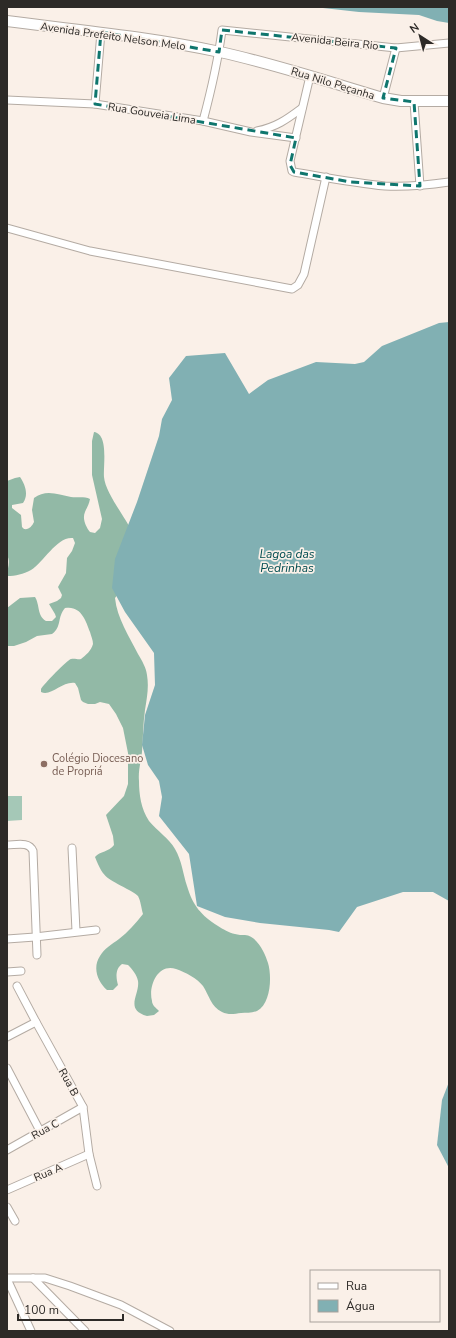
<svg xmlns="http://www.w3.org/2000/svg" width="456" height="1338" font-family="'Nunito Sans',sans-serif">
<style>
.green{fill:#a5c8b7}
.forest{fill:#92b9a6}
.water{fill:#81b0b3}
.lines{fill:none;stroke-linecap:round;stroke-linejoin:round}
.minor-casing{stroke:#b4aba3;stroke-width:9}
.secondary-casing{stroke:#b4aba3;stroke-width:12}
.minor{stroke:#fff;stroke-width:7}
.secondary{stroke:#fff;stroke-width:10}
.marked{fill:none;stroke:#0f766e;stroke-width:3;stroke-dasharray:8 5;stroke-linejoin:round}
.education-dot{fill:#8d6e63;stroke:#faf0e8;stroke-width:1.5}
.labels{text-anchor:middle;stroke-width:3.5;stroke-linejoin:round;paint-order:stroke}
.street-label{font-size:11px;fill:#2d2a27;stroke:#faf0e8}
.education-label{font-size:11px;fill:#785e54;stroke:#faf0e8;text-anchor:start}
.water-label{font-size:12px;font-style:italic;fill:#014c50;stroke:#faf0e8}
</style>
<rect width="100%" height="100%" fill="#faf0e8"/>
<path class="green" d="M 7,796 L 22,796 L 22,820 L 7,821 Z"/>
<path class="forest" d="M 94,432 C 109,434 103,466 104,477 C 105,491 122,513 129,526 L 119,593 L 115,598 C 117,618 129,636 138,654 C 142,661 146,667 147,675 C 149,687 147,697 145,710 C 143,724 143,738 142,752 C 141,761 138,771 139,781 C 139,794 141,809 149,821 C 157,831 169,838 175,849 C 182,861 183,874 187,886 C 193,906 201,915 218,926 C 223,929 229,933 235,934 C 238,935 242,935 245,935 C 257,936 265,953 268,963 C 272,976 271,1004 257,1011 C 252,1013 246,1013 241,1013 C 234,1014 228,1015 222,1012 C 211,1007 209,995 203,986 C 198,979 185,972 176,969 C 158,963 148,986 152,1001 C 152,1005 156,1008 159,1011 L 154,1015 L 147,1016 C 124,1009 140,995 138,981 C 137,975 132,969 128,965 L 122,964 C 115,969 116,978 118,985 L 113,990 L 107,990 C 98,982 92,968 100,956 C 104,949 112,944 119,939 C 128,932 136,923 143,914 C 141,907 141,902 138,896 C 135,893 131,891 127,889 C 108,878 104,880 95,857 C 100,851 109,852 114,845 L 113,836 L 106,815 L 124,796 L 128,784 L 128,753 L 123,728 L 116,714 L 109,704 L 100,702 L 95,704 L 88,704 L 83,702 L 81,700 L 78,688 L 75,683 C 62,681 51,697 41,692 L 41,689 C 43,685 68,659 71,659 C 75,658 78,660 81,659 C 86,655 91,651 93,644 C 93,640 91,636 90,632 C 86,621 81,605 65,608 C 57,617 62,627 52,634 L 37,636 L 26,642 L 14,646 L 7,646 L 7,608 L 20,598 L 35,597 C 40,605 37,616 46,621 L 52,621 L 56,617 L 55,614 L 49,604 L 57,601 L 61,598 L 62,595 L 58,587 L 66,573 L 67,558 L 72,551 L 75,543 L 73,538 C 57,536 44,562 31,570 C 23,574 16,576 7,576 C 7,569 11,562 7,555 L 7,481 L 15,478 L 20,477 C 25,484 29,495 23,503 L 12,505 L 12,508 L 21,515 L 22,527 L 24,529 C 29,530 32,526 34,522 L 32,510 L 34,498 C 45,489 58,494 71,497 C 77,498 84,496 90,499 C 89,505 87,507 85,512 C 82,519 86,527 90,532 L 95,533 L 100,528 L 102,519 L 92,475 L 92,441 Z"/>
<g class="water">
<path d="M 314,7 L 449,7 L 449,23 L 437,21 L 419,15 L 359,12 Z"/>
<path d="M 449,322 L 449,901 L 433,892 L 403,892 L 357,907 L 339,932 L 329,930 L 260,923 L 225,917 L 197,906 L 189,854 L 159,816 L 162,797 L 159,781 L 148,765 L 142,745 L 145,715 L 155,685 L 154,653 L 125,612 L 112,588 L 115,559 L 137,502 L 159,436 L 162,419 L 172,400 L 169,378 L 186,356 L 225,353 L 249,394 L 268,380 L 316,362 L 355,364 L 364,362 L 382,346 L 439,323 Z"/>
<path d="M 449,1082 L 449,1168 L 437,1145 L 442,1100 Z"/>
</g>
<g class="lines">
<defs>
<g id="minor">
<path d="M 310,76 L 290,161 L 292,171 L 294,172 C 324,177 354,183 385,186 C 406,187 428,185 449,182"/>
<path d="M 383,98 L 396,48"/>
<path d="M 7,100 L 95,104 L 203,121 L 251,132 L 296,138"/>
<path d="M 414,102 L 420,186"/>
<path d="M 95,104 L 101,32"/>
<path d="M 203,121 C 211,91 218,61 222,30 L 396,48 L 449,43"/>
<path d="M 257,131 C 276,127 286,120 302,108"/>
<path d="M 7,228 L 90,251 L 292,289 L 298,285 L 304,274 L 326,177"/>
<path d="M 7,845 C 16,845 29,841 33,851 L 37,955"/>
<path d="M 72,848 L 76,931"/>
<path d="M 7,939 L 35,937 L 96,930"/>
<path d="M 7,972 L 21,971"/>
<path d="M 17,986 L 36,1022 L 83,1107 L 89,1154 L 97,1186"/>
<path d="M 7,1037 L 36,1022"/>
<path d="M 7,1068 L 40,1131"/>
<path d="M 7,1150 L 83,1107"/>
<path d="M 7,1190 L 89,1154"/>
<path d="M 7,1207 L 15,1221"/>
<path d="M 7,1278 L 45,1278 L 70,1286 L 121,1305 L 170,1331"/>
<path d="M 33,1278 L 85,1331"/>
<path d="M 7,1279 L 31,1331"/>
</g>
<path id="secondary" d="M 7,21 C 78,30 150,37 220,52 C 275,64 329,82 383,98 L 401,101 L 449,101"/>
</defs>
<use href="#minor" class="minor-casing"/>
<use href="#secondary" class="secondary-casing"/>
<use href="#minor" class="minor"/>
<use href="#secondary" class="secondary"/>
</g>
<path class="marked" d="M 222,30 L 396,48 L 383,98 L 414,102 L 420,186 L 351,182 L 294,172 L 290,165 L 296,138 L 95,104 L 101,32 L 219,52 Z"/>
<circle class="education-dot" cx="44" cy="764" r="4"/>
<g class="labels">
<g class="street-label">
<text transform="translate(113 36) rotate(8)" y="4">Avenida Prefeito Nelson Melo</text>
<text transform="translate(335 41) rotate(6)" y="4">Avenida Beira Rio</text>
<text transform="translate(333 83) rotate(17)" y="4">Rua Nilo Peçanha</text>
<text transform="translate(152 113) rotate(9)" y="4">Rua Gouveia Lima</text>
<text transform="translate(69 1082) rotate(61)" y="4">Rua B</text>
<text transform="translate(45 1129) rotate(-29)" y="4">Rua C</text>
<text transform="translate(48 1172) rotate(-23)" y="4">Rua A</text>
</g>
<g class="education-label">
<text x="52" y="762">Colégio Diocesano<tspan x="52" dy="13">de Propriá</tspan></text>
</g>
<g class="water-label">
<text x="287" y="558">Lagoa das<tspan x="287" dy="14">Pedrinhas</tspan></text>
</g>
</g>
<rect width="456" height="1338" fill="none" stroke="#2d2a27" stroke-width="16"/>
<rect x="310" y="1270" width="130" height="52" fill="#faf0e8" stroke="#a8a19b"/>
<rect x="318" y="1283" width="20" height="6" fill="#ffffff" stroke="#a8a19b"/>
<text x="346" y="1290" font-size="12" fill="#2d2a27">Rua</text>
<rect x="318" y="1300" width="20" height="12" fill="#81b0b3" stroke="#a8a19b"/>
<text x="346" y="1310" font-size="12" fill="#2d2a27">Água</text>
<g transform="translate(420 36) rotate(324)" stroke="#faf0e8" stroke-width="3" paint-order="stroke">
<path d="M0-3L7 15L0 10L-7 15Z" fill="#2d2a27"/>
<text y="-6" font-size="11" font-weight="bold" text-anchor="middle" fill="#2d2a27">N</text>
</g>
<path d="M18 1314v6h105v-6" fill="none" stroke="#2d2a27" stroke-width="2"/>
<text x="24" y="1314" font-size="12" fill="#2d2a27" stroke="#faf0e8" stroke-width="3" paint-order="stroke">100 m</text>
</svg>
